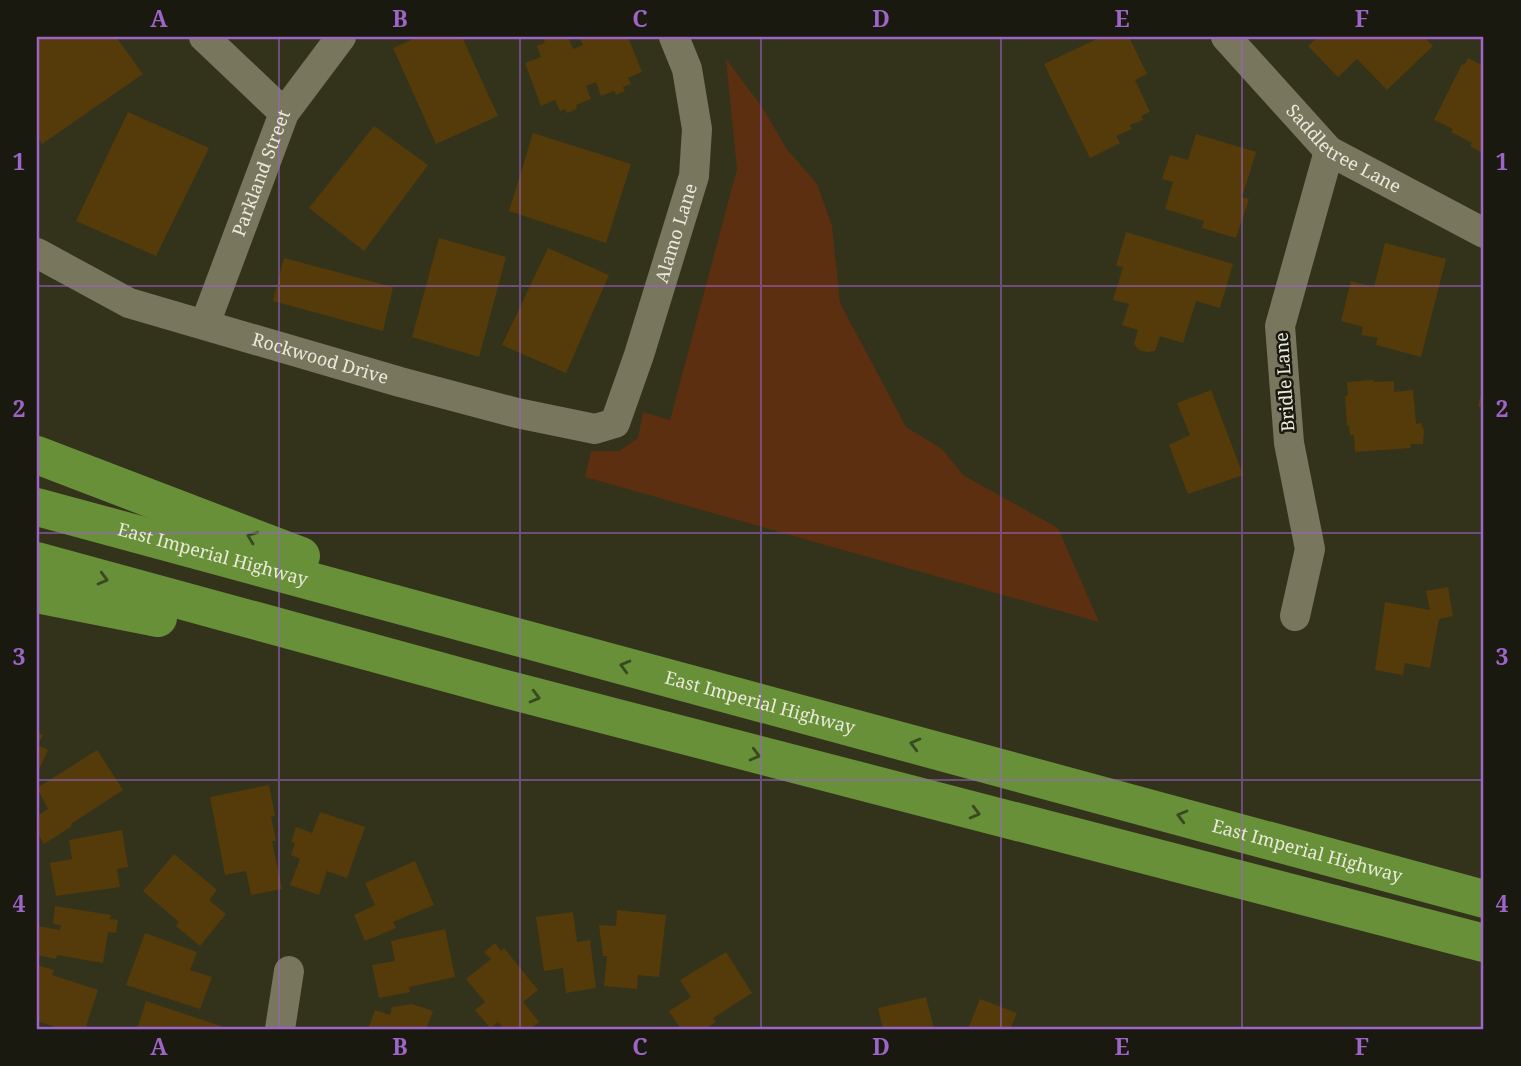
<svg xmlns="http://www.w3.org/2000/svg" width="1521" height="1066" font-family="'Noto Serif',serif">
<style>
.green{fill:#5c2f11}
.building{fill:#553b0a}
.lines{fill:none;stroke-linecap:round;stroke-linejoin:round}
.minor{stroke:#78765d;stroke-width:30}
.motorway{stroke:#689039;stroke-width:38}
.oneway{stroke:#394920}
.grid{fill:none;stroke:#9c65c7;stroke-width:2;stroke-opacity:0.55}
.labels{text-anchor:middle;stroke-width:5;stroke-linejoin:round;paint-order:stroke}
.street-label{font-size:18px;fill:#eae9db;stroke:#1a190f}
.neatline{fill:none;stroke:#9c65c7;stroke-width:2.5}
.grid-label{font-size:23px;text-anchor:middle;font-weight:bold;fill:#9c65c7}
</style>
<rect width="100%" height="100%" fill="#33321b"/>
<path class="green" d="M 726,59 L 762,107 L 786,148 L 817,184 L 832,226 L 840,303 L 906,427 L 942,449 L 963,475 L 1058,528 L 1099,622 L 585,477 L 591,451 L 619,451 L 638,438 L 643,412 L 670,420 L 737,169 Z"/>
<g class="building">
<path d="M 44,37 L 116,37 L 143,74 L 42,144 L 37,135 L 37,42 Z"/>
<path d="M 418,37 L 462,37 L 498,116 L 436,144 L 393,48 Z"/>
<path d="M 548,37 L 554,39 L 568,37 L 573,49 L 583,45 L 579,37 L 628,37 L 642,72 L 628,78 L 631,84 L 623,87 L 625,91 L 616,95 L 614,91 L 601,96 L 596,82 L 586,86 L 591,99 L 576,105 L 577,109 L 567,113 L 565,109 L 560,111 L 555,100 L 541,106 L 525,63 L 541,57 L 537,46 L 545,43 L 543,39 Z"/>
<path d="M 1101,37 L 1129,37 L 1147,74 L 1135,80 L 1150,112 L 1141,116 L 1143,120 L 1130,125 L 1132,129 L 1116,136 L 1120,143 L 1090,158 L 1044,64 Z"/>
<path d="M 1318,37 L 1424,37 L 1433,46 L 1387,90 L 1357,59 L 1338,77 L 1308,46 Z"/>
<path d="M 1468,58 L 1484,66 L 1484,154 L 1470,146 L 1472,143 L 1451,132 L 1453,129 L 1434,120 L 1462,64 L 1464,65 Z"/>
<path d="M 128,112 L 209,148 L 156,256 L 76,221 Z"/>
<path d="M 374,126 L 428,165 L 364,251 L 309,208 Z"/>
<path d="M 533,133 L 631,164 L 606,243 L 509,211 Z"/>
<path d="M 1196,134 L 1256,152 L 1242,197 L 1249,199 L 1236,238 L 1202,228 L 1204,221 L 1165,209 L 1173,182 L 1162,179 L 1170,155 L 1188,160 Z"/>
<path d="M 1126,232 L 1233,264 L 1220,308 L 1196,301 L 1183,343 L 1160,336 L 1155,351 L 1147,352 L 1139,350 L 1134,344 L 1138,330 L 1122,325 L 1129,304 L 1113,300 L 1123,267 L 1116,266 Z"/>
<path d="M 439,238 L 506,257 L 479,357 L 412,337 Z"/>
<path d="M 1385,243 L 1446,259 L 1421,357 L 1376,345 L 1378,338 L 1361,335 L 1363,327 L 1341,321 L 1351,281 L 1374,287 Z"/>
<path d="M 548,248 L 609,275 L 566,373 L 502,345 Z"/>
<path d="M 284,258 L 393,287 L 383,331 L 273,301 Z"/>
<path d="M 1373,380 L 1374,382 L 1394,381 L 1394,392 L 1413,390 L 1416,424 L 1421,423 L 1424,430 L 1423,444 L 1410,444 L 1411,448 L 1355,452 L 1354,435 L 1350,435 L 1349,425 L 1347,426 L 1345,396 L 1348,395 L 1347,382 Z"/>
<path d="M 1483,386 L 1484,386 L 1484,408 L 1478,406 Z"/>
<path d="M 1211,390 L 1243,475 L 1188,494 L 1169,445 L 1190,435 L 1177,403 Z"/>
<path d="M 1448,587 L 1453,616 L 1439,619 L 1430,668 L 1405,663 L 1403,675 L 1375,670 L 1385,602 L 1430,610 L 1426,591 Z"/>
<path d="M 37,732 L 43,735 L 38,745 L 48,750 L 37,774 Z"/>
<path d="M 97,750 L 123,790 L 71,824 L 72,826 L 44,844 L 37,832 L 37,816 L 48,809 L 37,788 Z"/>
<path d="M 269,785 L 275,816 L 271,817 L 276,841 L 272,841 L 282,889 L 251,895 L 246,871 L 225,875 L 210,797 Z"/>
<path d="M 320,812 L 365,827 L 347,878 L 327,871 L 319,895 L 290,885 L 300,859 L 291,855 L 295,843 L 291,842 L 296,827 L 312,833 Z"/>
<path d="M 122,830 L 128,867 L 117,869 L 120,887 L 56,896 L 50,863 L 72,859 L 69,840 Z"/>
<path d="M 174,854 L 217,890 L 209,900 L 226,914 L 200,946 L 176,926 L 179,922 L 143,891 Z"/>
<path d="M 415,861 L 434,905 L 393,922 L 396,928 L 365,941 L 354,915 L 375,905 L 365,883 Z"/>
<path d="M 55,906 L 111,915 L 110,919 L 118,920 L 116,933 L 108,932 L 103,963 L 57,955 L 56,959 L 37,955 L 37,926 L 60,930 L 61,925 L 53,924 Z"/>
<path d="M 617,910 L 666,915 L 659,977 L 638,975 L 637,989 L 604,986 L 607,956 L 603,956 L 599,925 L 616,926 Z"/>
<path d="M 573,912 L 577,942 L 590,940 L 596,988 L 566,993 L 563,968 L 544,971 L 536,917 Z"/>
<path d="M 445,929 L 455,977 L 409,987 L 410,992 L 379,998 L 372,965 L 395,961 L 391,941 Z"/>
<path d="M 145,933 L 197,952 L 190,970 L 212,977 L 200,1009 L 126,985 Z"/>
<path d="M 495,943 L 501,951 L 504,948 L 538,990 L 523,1002 L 539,1022 L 530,1029 L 504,1029 L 498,1022 L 490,1028 L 475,1010 L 485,1002 L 466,979 L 491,959 L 484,952 Z"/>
<path d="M 726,952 L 752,993 L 713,1018 L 716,1022 L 704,1029 L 681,1029 L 669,1011 L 691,997 L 680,980 Z"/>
<path d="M 37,965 L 54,970 L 52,975 L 98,990 L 85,1029 L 62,1029 L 37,1021 Z"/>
<path d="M 926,997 L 934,1029 L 883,1029 L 878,1008 Z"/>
<path d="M 980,999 L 1017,1013 L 1010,1029 L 968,1029 Z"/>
<path d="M 146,1001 L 221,1026 L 220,1029 L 137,1029 Z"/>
<path d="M 412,1004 L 433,1011 L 426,1029 L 376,1029 L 369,1027 L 375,1010 L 390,1015 L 392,1007 Z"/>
</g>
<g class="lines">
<g class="minor">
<path d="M 204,37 L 284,113"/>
<path id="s1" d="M 1226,37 L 1329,151 L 1484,233"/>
<path id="s2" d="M 37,253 L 129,303 L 400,382 L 517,413 L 595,429 L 615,423 L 639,355 L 694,176 L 697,129 L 687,69 L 674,37"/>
<path id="s3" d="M 205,324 L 284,113 L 341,37"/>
<path d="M 1295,616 L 1310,549 L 1289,443 L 1280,326 L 1329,151"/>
<path d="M 280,1029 L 289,971"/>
</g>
<g class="motorway">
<path d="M 37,455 L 301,556"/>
<path id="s4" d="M 37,507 L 1484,899"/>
<path d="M 37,561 L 498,687 L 1484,943"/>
<path d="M 37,594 L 158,618"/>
</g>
</g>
<defs><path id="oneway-chevron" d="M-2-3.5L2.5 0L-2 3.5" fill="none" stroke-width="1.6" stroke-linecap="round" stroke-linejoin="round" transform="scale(1.75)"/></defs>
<g class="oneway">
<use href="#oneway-chevron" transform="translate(252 537) rotate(-159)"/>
<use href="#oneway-chevron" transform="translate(103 579) rotate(15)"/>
<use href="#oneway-chevron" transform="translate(625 666) rotate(-165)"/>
<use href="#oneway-chevron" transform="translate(535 697) rotate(15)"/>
<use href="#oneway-chevron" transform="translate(915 744) rotate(-165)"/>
<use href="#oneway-chevron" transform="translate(755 755) rotate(15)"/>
<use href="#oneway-chevron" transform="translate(975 813) rotate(15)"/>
<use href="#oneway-chevron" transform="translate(1182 816) rotate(-165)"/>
</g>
<path class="grid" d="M 279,37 L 279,1029M 520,37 L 520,1029M 761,37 L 761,1029M 1001,37 L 1001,1029M 1242,37 L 1242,1029M 37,286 L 1484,286M 37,533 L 1484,533M 37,780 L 1484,780"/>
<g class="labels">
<g class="street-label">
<text dy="6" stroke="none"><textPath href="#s1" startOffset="164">Saddletree Lane</textPath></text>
<text dy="6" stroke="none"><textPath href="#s3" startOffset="161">Parkland Street</textPath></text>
<text dy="6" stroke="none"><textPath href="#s2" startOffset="808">Alamo Lane</textPath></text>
<text dy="6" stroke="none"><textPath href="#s2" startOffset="304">Rockwood Drive</textPath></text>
<text transform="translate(1285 382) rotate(-94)" y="6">Bridle Lane</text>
<text dy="6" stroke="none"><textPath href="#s4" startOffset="182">East Imperial Highway</textPath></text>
<text dy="6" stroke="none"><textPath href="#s4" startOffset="749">East Imperial Highway</textPath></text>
<text dy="6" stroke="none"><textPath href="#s4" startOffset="1316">East Imperial Highway</textPath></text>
</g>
</g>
<rect width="1521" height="1066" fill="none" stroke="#1a190f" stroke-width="77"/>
<rect x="38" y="38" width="1444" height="990" class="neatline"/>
<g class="grid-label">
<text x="159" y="27">A</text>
<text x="400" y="27">B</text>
<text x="640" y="27">C</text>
<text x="881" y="27">D</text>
<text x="1122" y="27">E</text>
<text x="1362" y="27">F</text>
<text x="19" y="170">1</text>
<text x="1502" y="170">1</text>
<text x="19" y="417">2</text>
<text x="1502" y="417">2</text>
<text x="19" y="665">3</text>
<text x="1502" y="665">3</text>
<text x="19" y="912">4</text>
<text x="1502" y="912">4</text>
<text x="159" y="1055">A</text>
<text x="400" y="1055">B</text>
<text x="640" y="1055">C</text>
<text x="881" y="1055">D</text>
<text x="1122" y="1055">E</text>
<text x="1362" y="1055">F</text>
</g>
</svg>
